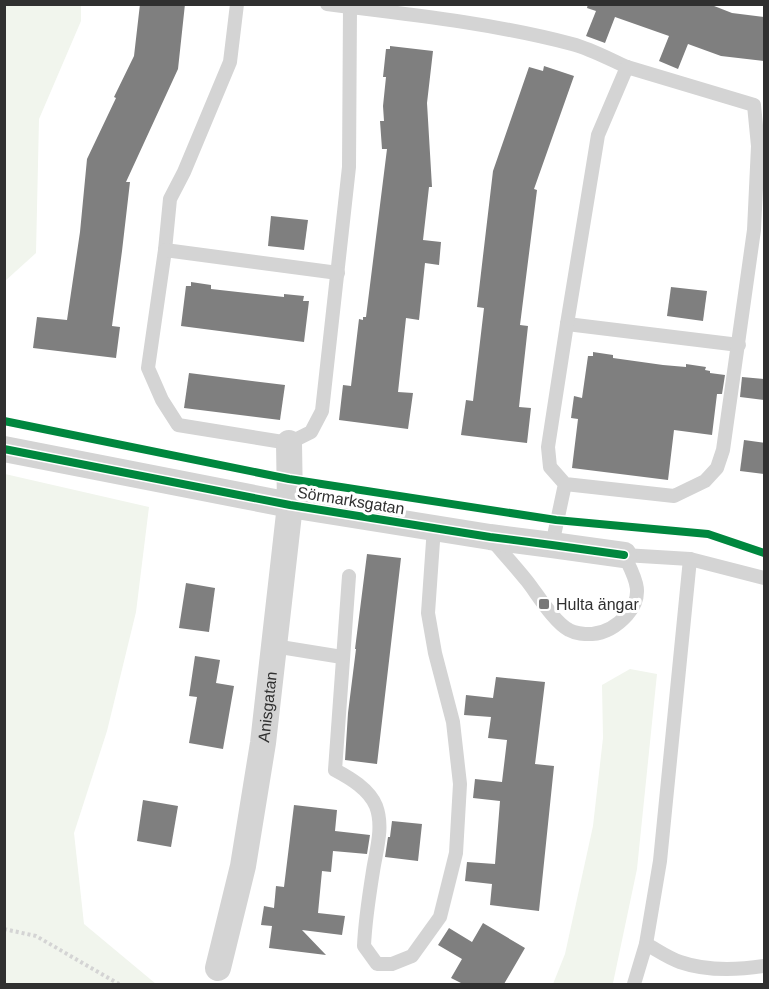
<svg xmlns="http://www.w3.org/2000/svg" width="769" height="989" font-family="Helvetica,sans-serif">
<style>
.green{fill:#f1f5ed}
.building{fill:#7f7f7f}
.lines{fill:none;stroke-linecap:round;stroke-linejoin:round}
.path{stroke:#d4d4d4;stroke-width:4;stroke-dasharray:3 3;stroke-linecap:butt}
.service{stroke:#d4d4d4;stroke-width:14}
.minor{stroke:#d4d4d4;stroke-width:26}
.cycleway-casing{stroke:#fff;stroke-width:11}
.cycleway{stroke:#00873e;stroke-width:8}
.poi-dot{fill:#787878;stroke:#fff;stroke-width:2}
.labels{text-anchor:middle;stroke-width:6;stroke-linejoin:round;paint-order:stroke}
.street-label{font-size:16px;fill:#303030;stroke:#fff}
.poi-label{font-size:16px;fill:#303030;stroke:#fff;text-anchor:start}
</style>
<rect width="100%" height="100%" fill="#fff"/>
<g class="green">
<path d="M 5,4 L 81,5 L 81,21 L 39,119 L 36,253 L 5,281 Z"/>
<path d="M 5,474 L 149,507 L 136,612 L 107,731 L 74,833 L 84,924 L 156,984 L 5,984 Z"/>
<path d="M 630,669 L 657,674 L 637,869 L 613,983 L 612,984 L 553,984 L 565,954 L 593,826 L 603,738 L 602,685 Z"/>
</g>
<g class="building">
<path d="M 140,4 L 185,4 L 178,69 L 126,182 L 130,182 L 122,251 L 112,326 L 120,327 L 116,358 L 33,348 L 37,317 L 67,320 L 80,232 L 87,159 L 116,98 L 114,97 L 134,56 Z"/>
<path d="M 588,4 L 709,4 L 732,13 L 765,17 L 765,61 L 721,56 L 688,44 L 678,69 L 659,61 L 669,36 L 615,17 L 605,43 L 586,36 L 596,11 L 587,8 Z"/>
<path d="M 390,46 L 433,51 L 427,103 L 432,187 L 429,187 L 423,240 L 441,242 L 439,265 L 425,263 L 419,320 L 406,318 L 398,392 L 413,393 L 408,429 L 339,420 L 343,385 L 351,386 L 359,319 L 363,320 L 363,317 L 366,317 L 387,149 L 382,149 L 380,121 L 384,121 L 383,106 L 386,77 L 383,77 L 386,49 L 390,49 Z"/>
<path d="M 544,66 L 574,76 L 534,189 L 537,190 L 520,325 L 528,326 L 519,407 L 531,408 L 527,443 L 461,435 L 466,400 L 473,401 L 484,308 L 477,307 L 493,171 L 529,67 L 543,71 Z"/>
<path d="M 271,216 L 308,220 L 304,250 L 268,246 Z"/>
<path d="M 191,282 L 211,285 L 211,289 L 284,297 L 284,294 L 304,296 L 303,301 L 309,301 L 304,342 L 181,326 L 186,286 L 191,286 Z"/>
<path d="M 671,287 L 707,291 L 703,321 L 667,316 Z"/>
<path d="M 593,352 L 613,355 L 613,358 L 663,365 L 686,367 L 686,364 L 706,367 L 705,370 L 710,371 L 710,373 L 725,375 L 722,394 L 717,394 L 712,435 L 674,430 L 668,480 L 572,468 L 578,419 L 571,418 L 574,396 L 582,398 L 588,356 L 593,356 Z"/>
<path d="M 189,373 L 285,385 L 280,420 L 184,408 Z"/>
<path d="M 742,377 L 765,379 L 765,400 L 740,397 Z"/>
<path d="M 744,440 L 765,443 L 765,474 L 740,471 Z"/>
<path d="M 367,554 L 401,558 L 377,764 L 345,760 L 348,713 L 356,649 L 355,649 Z"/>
<path d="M 186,583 L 215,588 L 209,632 L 179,628 Z"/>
<path d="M 195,656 L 220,660 L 216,683 L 234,686 L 223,749 L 189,743 L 197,697 L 189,696 Z"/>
<path d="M 496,677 L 545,682 L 535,764 L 554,766 L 539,911 L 490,905 L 492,884 L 465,881 L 467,862 L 495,864 L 500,801 L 473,798 L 475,779 L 502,782 L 507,740 L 488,738 L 491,717 L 464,715 L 466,695 L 493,698 Z"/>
<path d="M 143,800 L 178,806 L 171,847 L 137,841 Z"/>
<path d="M 294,805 L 337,810 L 335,831 L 370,835 L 367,854 L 333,851 L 331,872 L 322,871 L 318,913 L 345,916 L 342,935 L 302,930 L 326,955 L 269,948 L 272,926 L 261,925 L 264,906 L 274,908 L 276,886 L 284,887 Z"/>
<path d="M 392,821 L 422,824 L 418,861 L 385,857 L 388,837 L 390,837 Z"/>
<path d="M 483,923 L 525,948 L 504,984 L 463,984 L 451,978 L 462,959 L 438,945 L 449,928 L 472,942 Z"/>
</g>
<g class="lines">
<path class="path" d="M 4,929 L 36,936 L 119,984"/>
<g class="service">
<path d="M 237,4 L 230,62 L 184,172 L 170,199 L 165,250 L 148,368 L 162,400 L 178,425 L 289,443 L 311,432 L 322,411 L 349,167 L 350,7 L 327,4"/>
<path d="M 350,7 C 424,16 500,25 572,44 C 591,49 609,59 627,67"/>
<path d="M 165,250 L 338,273"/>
<path d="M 567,324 L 739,345"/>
<path d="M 491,539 C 503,553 515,566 527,581 C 538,595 554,622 569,630 C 576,634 584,634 592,634 C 606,633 618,625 627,615 C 646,594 634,576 624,555 L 690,559 L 764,578"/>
<path d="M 552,545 L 565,484 L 674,496 L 705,481 L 717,468 L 723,450 L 754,230 L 758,146 L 754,105 L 627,67 L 598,135 L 567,324 L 548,447 L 550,467 L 565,484"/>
<path d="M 349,576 L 335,770 C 350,778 369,789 376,806 C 384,827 376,851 373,871 C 369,896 365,921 364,946 L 377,964 L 392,964 L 412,956 L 440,917 L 456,853 L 460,784 L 453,722 L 435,653 L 428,613 L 434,527"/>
<path d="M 274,646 L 342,657"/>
<path d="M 646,944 C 657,950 668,958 680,962 C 706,971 738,970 764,966"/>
<path d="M 634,984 L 646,944 L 660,861 L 690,559"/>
</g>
<g class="minor">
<path d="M 4,449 L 290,505 L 490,537 L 552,545 L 624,555"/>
<path id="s1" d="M 218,968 L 243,866 L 263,743 L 290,505 L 289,443"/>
</g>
<defs>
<g id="cycleway">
<path d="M 4,421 L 289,479 L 556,520 L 708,534 L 764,553"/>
<path d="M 4,449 L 290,505 L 490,537 L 552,545 L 624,555"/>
</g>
</defs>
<use href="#cycleway" class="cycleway-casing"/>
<use href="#cycleway" class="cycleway"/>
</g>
<rect class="poi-dot" x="538" y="598" width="12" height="12" rx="3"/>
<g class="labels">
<g class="street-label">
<text transform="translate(351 500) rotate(9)" y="6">Sörmarksgatan</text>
<text dy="6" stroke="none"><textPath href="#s1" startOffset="266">Anisgatan</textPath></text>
</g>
<g class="poi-label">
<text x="556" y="610">Hulta ängar</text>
</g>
</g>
<rect width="769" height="989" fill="none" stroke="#303030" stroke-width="12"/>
</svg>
